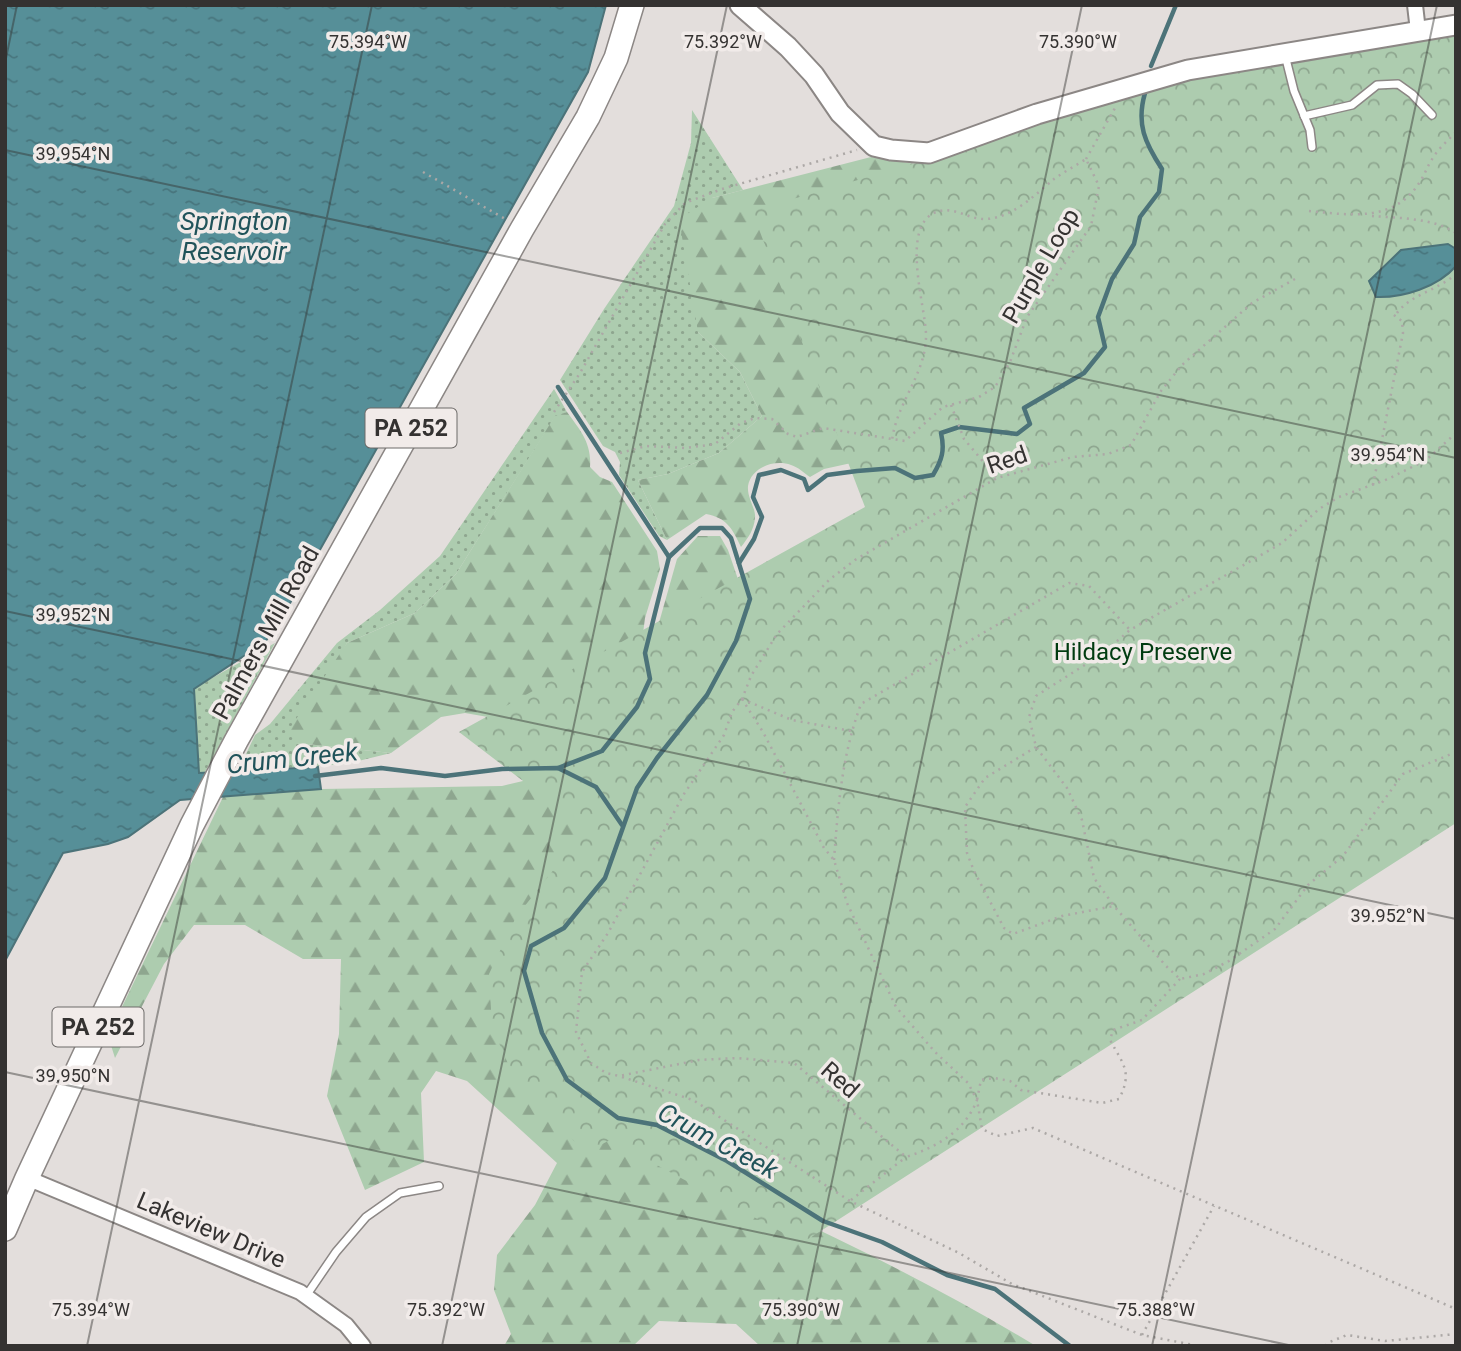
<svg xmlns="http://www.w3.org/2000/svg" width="1461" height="1351" font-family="Roboto,sans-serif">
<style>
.grass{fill:url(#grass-dots)}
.forest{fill:url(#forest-firs)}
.park{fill:url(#park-crowns)}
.water{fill:url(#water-ripples);stroke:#4c7379;stroke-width:2}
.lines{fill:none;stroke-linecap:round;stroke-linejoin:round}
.stream{stroke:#4c7379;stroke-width:4.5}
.lane-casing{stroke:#8c8785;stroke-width:10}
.street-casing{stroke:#8c8785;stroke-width:18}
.secondary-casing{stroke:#8c8785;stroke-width:23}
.primary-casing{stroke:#8c8785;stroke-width:26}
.path{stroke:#aca8a6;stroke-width:2.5;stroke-dasharray:2 5;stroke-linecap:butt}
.lane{stroke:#fff;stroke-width:7}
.street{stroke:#fff;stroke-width:14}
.secondary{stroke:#fff;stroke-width:19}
.primary{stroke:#fff;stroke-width:23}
.ticks{fill:none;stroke:#343231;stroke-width:2;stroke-opacity:0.45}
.labels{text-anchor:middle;stroke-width:7;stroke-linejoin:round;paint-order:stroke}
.shield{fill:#f1ebe9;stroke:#6d6a68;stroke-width:2}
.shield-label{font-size:23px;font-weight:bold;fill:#343231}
.street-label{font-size:24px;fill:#343231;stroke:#f1ebe9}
.park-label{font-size:24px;fill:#003b10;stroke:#f1ebe9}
.water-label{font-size:26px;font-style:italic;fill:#20535a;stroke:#f1ebe9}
.ticks-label{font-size:18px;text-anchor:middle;fill:#343231;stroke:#f1ebe9;stroke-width:7;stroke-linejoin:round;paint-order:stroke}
</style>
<defs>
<pattern id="grass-dots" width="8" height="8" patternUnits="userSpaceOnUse" patternTransform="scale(1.75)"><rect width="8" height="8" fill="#adccaf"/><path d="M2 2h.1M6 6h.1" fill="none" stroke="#8ea68f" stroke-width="1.8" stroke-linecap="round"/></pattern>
<pattern id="forest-firs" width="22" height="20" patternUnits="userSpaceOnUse" patternTransform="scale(1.75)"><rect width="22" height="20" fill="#adccaf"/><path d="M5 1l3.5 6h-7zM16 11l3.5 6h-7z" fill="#8ea68f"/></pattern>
<pattern id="park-crowns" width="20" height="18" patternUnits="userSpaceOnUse" patternTransform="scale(1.75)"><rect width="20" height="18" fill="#adccaf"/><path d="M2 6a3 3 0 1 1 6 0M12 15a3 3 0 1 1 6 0" fill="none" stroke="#8ea68f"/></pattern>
<pattern id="water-ripples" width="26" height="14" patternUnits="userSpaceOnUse" patternTransform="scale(1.75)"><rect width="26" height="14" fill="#568f98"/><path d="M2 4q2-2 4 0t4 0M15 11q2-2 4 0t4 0" fill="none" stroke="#48757d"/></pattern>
</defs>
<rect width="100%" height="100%" fill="#e3dedc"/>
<g class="grass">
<path d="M 692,110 L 743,190 L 712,198 L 698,332 L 740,372 L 762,416 L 719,453 L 668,474 L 638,480 L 667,540 L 659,536 L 619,475 L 620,462 L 615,452 L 603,446 L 560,380 L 604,309 L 674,206 L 691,143 Z"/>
<path d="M 554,389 L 567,412 L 555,417 L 456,574 L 415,613 L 347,643 L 297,743 L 391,753 L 346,764 L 238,771 L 255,735 L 270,724 L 337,643 L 380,610 L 440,556 Z"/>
<path d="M 275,643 L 205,772 L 199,773 L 194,688 Z"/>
</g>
<g class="forest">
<path d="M 871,157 L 916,164 L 856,462 L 824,469 L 810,477 C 804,473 798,467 791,465 C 775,459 751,467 748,486 C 747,498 756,508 755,518 C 754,530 748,538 741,547 C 732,528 727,518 706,514 L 667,540 L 638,480 L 668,474 L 719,453 L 762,416 L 740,372 L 698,332 L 679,219 L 712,198 Z"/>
<path d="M 567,412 C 580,430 592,443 590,467 L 600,477 L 612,482 L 657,551 L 660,569 L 645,618 L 641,649 L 488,717 L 465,713 L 441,717 L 391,753 L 297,743 L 290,728 L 347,643 L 415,613 L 456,574 L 555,416 Z"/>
<path d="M 698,536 L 720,536 L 728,550 L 744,597 L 651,651 L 677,559 Z"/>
<path d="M 540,777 L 593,797 L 610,1131 C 753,1200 900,1263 1036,1346 L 760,1346 L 736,1324 L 659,1321 L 633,1346 L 504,1346 L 511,1334 L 494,1290 L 497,1255 L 535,1205 L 557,1163 L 467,1081 L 436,1071 L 421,1093 L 424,1162 L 365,1190 L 327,1096 L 339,1034 L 341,959 L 303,959 L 245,925 L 194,925 L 164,964 L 115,1058 L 108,1036 L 223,797 L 321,789 L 502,786 Z"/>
</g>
<path class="park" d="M 1456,30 L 1456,823 L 802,1243 L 610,1140 L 585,1153 L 513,1075 L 492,1027 L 489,974 L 516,917 L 586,829 L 459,732 L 865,507 L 752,211 L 974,146 L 1039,123 L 1187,77 Z"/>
<g class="water">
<path d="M 5,5 L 606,5 L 588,72 L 280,621 L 265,642 L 194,689 L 199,773 L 318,767 L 321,789 L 180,800 L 128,837 L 108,844 L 63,853 L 5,961 Z"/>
<path d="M 1448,244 L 1456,249 L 1456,266 C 1438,287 1403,298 1376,297 L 1369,281 L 1401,250 Z"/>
</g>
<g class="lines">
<g class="stream">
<path d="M 1151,66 L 1176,5"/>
<path d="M 558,387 L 669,557"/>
<path d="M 739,563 L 754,539 L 762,517 L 753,497 L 759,475 L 781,470 L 804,479 L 808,490 L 827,475 L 857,471 L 895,468 L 915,478 L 933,475 C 942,460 945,450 941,433 L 959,427 L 1017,434 L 1030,424 L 1024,408 L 1084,373 L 1105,347 L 1098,317 L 1112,279 L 1134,244 L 1140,217 L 1159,192 L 1162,169 C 1145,143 1136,124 1145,93"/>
<path d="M 558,768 L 602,751 L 637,707 L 650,679 L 645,653 L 669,557 L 700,528 L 722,528 L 731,538 L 750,599 L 736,641 L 707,695 L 657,758 L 637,788 L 605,878 L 564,928 L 531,946 L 524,971 L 542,1033 L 567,1080 L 618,1118 L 657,1125 L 727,1161 L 823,1221 L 882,1242 L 947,1275 L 995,1289 L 1070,1346"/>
<path d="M 315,776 L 381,768 L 445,776 L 502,769 L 558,768 L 596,787 L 622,825"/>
</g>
<defs>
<g id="lane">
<path d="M 1285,55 L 1294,91 L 1310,130 L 1312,147"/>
<path d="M 1304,116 L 1352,105 L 1377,85 L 1398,84 L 1412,94 L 1432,115"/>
<path d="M 306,1296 L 336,1252 L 366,1217 L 400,1193 L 439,1186"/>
</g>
<g id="street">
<path d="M 1415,5 L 1418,31"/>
<path d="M 27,1178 L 300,1292 L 346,1325 L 363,1346"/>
</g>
<path id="secondary" d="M 740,5 L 788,47 L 814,75 L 840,113 L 874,146 L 891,150 L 929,153 L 1037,114 L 1188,70 L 1456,25"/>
<path id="primary" d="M 5,1229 L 27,1178 L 192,825 L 236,741 L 522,229 L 588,117 L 616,58 L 632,5"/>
</defs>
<use href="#lane" class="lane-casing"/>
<use href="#street" class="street-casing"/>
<use href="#secondary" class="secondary-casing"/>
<use href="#primary" class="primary-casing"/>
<g class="path">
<path d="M 1086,159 L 1115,108"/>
<path d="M 423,172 L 507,220"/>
<path d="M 1309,211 C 1350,215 1396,223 1421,180 C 1425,174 1427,167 1431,161 C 1437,150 1447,141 1456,132"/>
<path d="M 1372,216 C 1398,218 1434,218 1456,233"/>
<path d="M 1397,313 C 1410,295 1438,290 1456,274"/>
<path d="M 951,405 L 964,439 L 997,478"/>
<path d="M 554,412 L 580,373 L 665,224 L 685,203 L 722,189 L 857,150"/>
<path d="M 1456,433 L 1426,460 L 1388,479 L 1339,497 L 1319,509 L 1282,543 L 1130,630 L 1102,654 L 1036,696 L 1029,717 L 1036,747 L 1067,788 L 1082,820 L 1094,878 L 1114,906 L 1166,966 L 1180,979 L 1204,974 L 1229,961 L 1275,929 L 1308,885 L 1343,856 L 1403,774 L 1456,752"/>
<path d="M 620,453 L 646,446 L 686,448 L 715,444 L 741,423 L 755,418 L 772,419 L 788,434 L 797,437 L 823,428 L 905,441 L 943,407 L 979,397 L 995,387 L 1010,362 L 1027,317 L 1091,226 L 1099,186 L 1086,159 C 1075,166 1064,172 1054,179 C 1035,195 1012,218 986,219 C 968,220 952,204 934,213 C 901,229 925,305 926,334 C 927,373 896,403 892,441"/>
<path d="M 1373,485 L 1403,333 L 1402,321 L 1391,313"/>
<path d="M 742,699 L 763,732 L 824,848 L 834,860 L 847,903 L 896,1007 L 935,1052 L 968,1083 L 977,1100 C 965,1131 937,1147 906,1157 L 794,1063 L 737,1058 L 699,1060 L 619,1076 L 606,1073 L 591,1063 L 576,1032 L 582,972 L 608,933 L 684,794 L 724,735 L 732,712 L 742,699 L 751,676 L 777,634 L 829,580 L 855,560 L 997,478 L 1073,457 L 1108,454 L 1131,445 L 1161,391 L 1182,365 L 1252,303 L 1295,279"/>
<path d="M 742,699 L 792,720 L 851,731"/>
<path d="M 1036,747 L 985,778 L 965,807 L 967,853 L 974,871 L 1004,928 L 1013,934 L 1062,916 L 1114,906"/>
<path d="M 834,860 C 838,806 842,755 861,704 L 1069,583 L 1089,586 L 1130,630"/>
<path d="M 1180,979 L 1142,1020 L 1113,1030 L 1110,1040 C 1123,1064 1133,1072 1119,1099 L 1102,1103 L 1021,1090 L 1010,1081 L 994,1078 L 981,1080 L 977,1100 L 982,1129 L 997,1136 L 1033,1128 L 1456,1309"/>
<path d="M 622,1077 L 693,1100 L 850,1201 L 959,1253 L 1012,1284 L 1142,1335 L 1199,1346"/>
<path d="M 851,1200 L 906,1157"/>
<path d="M 1142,1335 L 1214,1206"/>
<path d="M 1326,1346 L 1327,1343 L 1347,1335 L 1385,1341 L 1456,1334"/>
</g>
<use href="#lane" class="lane"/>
<use href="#street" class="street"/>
<use href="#secondary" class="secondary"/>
<use href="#primary" class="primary"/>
</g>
<path class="ticks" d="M 5,63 L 17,5M 5,150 L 1456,458M 5,611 L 1456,919M 5,1072 L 1293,1346M 87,1346 L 372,5M 442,1346 L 727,5M 797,1346 L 1082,5M 1152,1346 L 1437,5"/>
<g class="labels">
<g class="shield">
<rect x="365.5" y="408.5" width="91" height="39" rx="5"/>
<rect x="52.5" y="1007.5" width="91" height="39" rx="5"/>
</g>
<g class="shield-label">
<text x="411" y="436">PA 252</text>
<text x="98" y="1035">PA 252</text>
</g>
<g class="street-label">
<text transform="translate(1041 266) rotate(-60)" y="8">Purple Loop</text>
<text transform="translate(1007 460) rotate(-19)" y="8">Red</text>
<text transform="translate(266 633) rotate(-61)" y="8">Palmers Mill Road</text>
<text transform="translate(840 1080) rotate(41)" y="8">Red</text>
<text transform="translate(211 1230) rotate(23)" y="8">Lakeview Drive</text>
</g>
<g class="park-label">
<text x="1143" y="660">Hildacy Preserve</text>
</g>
<g class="water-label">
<text x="234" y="230">Springton<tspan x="234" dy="30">Reservoir</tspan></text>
<text transform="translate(292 758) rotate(-6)" y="9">Crum Creek</text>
<text transform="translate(718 1141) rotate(28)" y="9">Crum Creek</text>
</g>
</g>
<g class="ticks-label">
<text x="368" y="48">75.394°W</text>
<text x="723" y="48">75.392°W</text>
<text x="1078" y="48">75.390°W</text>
<text x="73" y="160">39.954°N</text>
<text x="1388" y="461">39.954°N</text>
<text x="73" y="621">39.952°N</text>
<text x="1388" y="922">39.952°N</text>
<text x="73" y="1082">39.950°N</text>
<text x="91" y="1316">75.394°W</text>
<text x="446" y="1316">75.392°W</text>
<text x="801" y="1316">75.390°W</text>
<text x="1156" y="1316">75.388°W</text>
</g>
<rect width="1461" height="1351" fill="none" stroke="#343231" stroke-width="14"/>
</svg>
